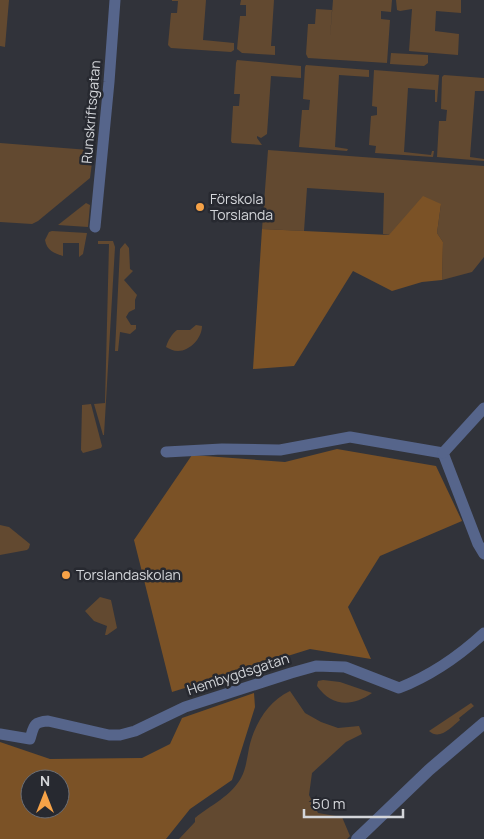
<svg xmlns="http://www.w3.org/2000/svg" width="484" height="839" font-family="Manrope,sans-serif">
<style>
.green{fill:#624930}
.forest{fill:#7b5226;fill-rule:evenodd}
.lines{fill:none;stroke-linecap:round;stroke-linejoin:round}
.minor{stroke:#56658b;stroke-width:11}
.tertiary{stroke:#56658b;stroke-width:12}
.poi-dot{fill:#f6a247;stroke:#272930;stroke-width:2}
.labels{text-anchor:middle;stroke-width:5;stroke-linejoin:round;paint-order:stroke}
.street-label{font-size:14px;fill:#d4d6da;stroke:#272930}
.poi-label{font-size:14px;fill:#d4d6da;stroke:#272930;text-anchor:start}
</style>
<rect width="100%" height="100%" fill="#31333a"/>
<g class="green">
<path d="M 0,0 L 9,0 L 5,47 L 0,46 Z"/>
<path d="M 172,0 L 206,0 L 203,40 L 234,43 L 234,50 L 231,52 L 171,48 L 168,45 L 171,13 L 177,13 L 178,1 L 172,1 Z"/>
<path d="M 241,0 L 274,0 L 271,46 L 275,46 L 275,55 L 242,53 L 237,49 L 240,16 L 246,16 L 246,5 L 240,5 Z"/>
<path d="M 333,0 L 392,0 L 391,12 L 381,11 L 381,19 L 390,20 L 387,63 L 308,58 L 306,54 L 308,24 L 315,24 L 316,9 L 332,10 L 330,38 Z"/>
<path d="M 396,0 L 461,0 L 461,13 L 436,11 L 435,31 L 459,34 L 458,55 L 409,51 L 412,9 L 400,11 L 397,10 Z"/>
<path d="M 391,53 L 428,55 L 428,63 L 424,66 L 390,64 Z"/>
<path d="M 237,60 L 301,66 L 301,78 L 271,76 L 267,134 L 261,138 L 257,136 L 257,138 L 262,145 L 232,143 L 231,141 L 233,106 L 239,106 L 240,94 L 234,94 L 236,63 Z"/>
<path d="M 306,65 L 369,70 L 369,77 L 339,75 L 335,147 L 348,149 L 347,151 L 299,147 L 302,110 L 309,110 L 310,100 L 303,99 L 305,67 Z"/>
<path d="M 374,70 L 439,75 L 437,102 L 435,102 L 435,90 L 408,88 L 404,152 L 431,155 L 432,151 L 434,151 L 433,157 L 375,153 L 376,146 L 369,145 L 371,116 L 377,115 L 377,107 L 372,106 Z"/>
<path d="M 444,75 L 484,78 L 484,91 L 475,91 L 470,157 L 484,159 L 484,161 L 437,157 L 439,121 L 446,121 L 447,110 L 441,109 L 442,77 Z"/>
<path d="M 0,143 L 89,150 L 93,155 L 90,178 L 38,221 L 32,224 L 0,222 Z"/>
<path d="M 268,150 L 484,166 L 484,257 L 472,272 L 442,280 L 443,242 L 437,233 L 441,204 L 390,235 L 383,234 L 384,193 L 307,188 L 304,231 L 262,229 Z"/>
<path d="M 86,203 L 90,205 L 88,227 L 58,225 Z"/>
<path d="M 52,231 L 87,233 L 83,254 L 79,257 L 79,243 L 63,243 L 63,256 C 54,253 47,251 45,240 L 49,232 Z"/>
<path d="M 98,241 L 113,241 L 115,247 L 104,435 L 103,435 L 94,404 L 105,403 L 109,244 L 98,244 Z"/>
<path d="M 125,243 L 129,248 L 130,269 L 133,271 L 124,280 L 137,295 L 135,300 L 135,309 L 129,312 L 126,317 L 131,325 L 136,325 L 136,329 L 130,334 L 120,332 L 118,351 L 115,351 L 120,249 Z"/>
<path d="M 196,325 L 202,326 C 202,338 190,351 178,351 C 173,351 170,349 166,347 C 168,340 172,334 177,330 L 190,330 Z"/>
<path d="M 91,404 L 102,446 L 101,448 L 83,453 L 81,450 L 82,405 Z"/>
<path d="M 0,525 L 9,527 L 30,544 L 29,548 L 27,550 L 0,555 Z"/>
<path d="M 100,597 L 111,600 L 117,628 L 107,635 L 105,635 L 107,626 L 94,621 L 85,611 Z"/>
<path d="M 323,680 L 340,682 L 372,693 C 352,707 332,707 317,686 L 318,681 Z"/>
<path d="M 290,691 L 305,713 L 321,722 L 338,728 L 359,726 L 362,734 L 346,742 L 312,773 L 309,795 L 318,813 L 342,817 L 350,836 L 347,839 L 179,839 L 195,822 L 195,818 C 211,805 231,796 241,778 C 246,769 247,758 249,748 C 254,725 268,701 290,691 Z"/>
<path d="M 471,703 L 474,706 L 459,718 L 460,720 C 451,727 440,741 429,731 Z"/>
</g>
<g class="forest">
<path d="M 423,196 L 441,204 L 437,233 L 443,242 L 442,280 L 422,282 L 392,291 L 353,271 L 294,366 L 253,369 L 262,229 L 389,235 Z"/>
<path d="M 337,449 L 436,466 L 462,521 L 380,556 L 348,607 L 371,659 L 310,649 L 172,692 L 134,540 L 192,455 L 285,462 Z"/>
<path d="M 254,693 L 255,707 L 232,780 L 190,809 L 166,839 L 0,839 L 0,742 L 50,759 L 142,758 L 170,744 L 182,718 ZM 30,779 L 60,779 L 60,809 L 30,809 Z"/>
</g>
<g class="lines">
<g class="minor">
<path d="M 95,227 L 109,82 L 115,0"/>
<path d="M 166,452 L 222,449 L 280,450 L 350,437 L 443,453"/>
<path d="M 443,453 L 478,544 L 484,554"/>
<path d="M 443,453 L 484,408"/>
<path d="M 0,734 L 30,739 C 34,726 33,722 48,721 L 109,735 L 120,735 L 135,731 L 185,707 L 291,673 L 316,666 L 345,667 L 399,688 C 432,675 458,657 484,633"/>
</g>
<path class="tertiary" d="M 357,839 L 429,770 L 484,723"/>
</g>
<g class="poi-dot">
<circle cx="200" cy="207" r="5"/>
<circle cx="66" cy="575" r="5"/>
</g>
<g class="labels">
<g class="street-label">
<text transform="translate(91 112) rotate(-85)" y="5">Runskriftsgatan</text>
<text transform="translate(238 674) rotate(-18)" y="5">Hembygdsgatan</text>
</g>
<g class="poi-label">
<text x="210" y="204">Förskola<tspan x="210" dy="16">Torslanda</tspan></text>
<text x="76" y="580">Torslandaskolan</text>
</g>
</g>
<g transform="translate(45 794)"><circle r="24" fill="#272930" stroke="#6c6e74"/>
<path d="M0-4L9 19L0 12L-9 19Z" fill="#f6a247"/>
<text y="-8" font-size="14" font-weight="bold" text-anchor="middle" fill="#d4d6da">N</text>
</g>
<path d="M304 809v8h99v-8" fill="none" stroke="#d4d6da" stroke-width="2.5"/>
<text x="312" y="809" font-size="15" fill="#d4d6da" stroke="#272930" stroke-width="4" paint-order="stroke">50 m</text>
</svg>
